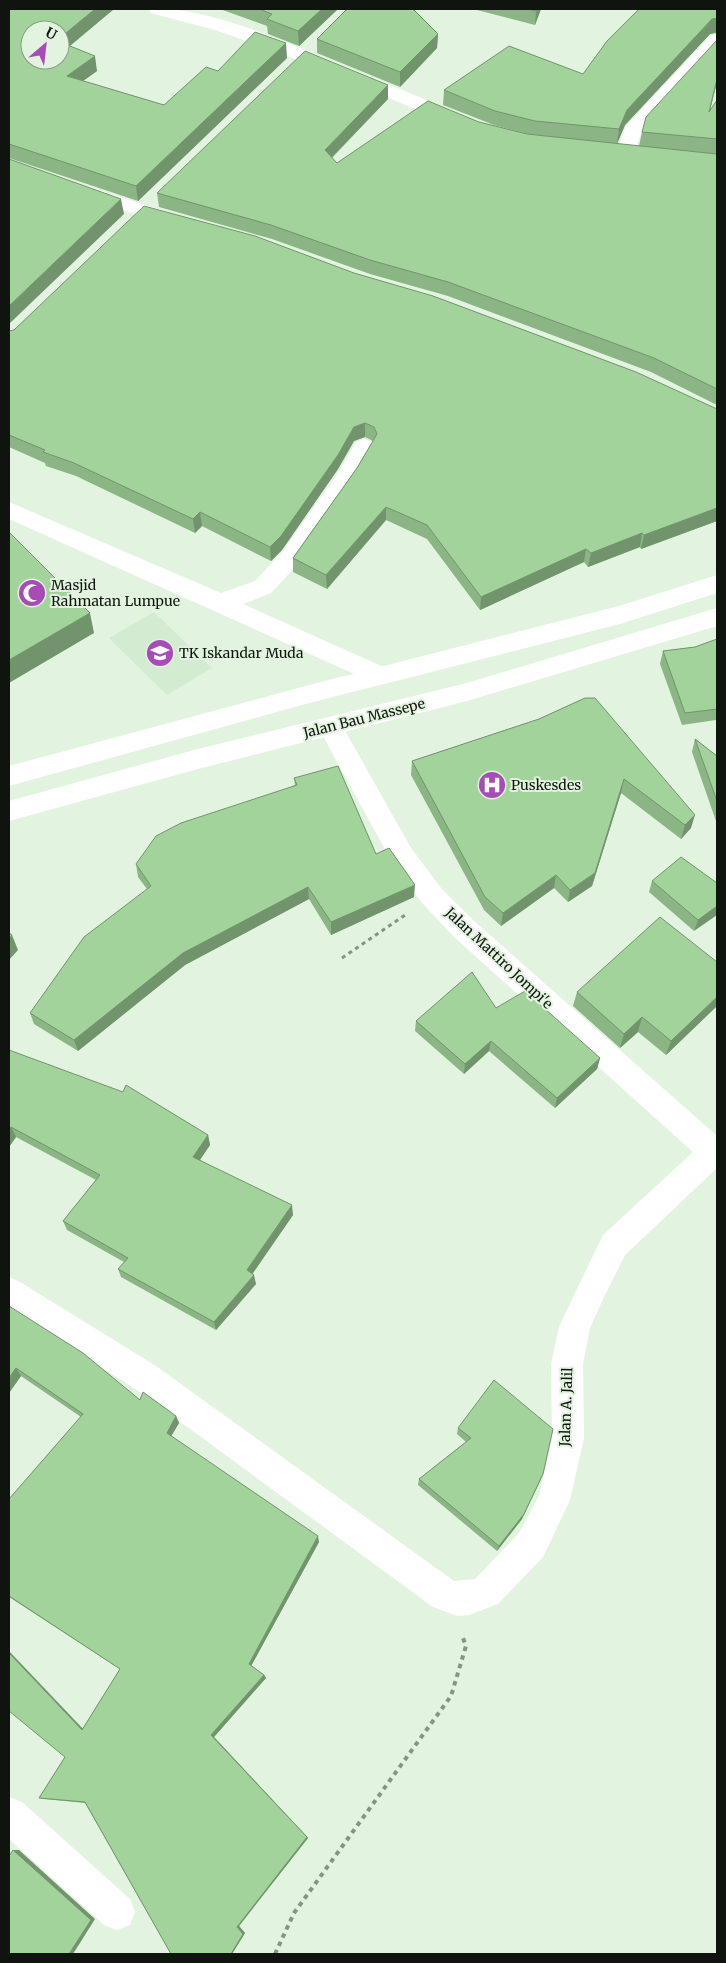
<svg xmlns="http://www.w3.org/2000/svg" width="726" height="1963" font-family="Merriweather,serif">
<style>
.built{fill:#d3ebd0}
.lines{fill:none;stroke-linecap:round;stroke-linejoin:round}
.path-far1{stroke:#879485;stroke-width:3;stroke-dasharray:4 4;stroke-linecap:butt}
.path{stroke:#879485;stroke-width:4;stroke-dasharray:4.5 4.5;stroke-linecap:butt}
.minor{fill:#fff;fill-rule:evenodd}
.trunk{fill:#fff;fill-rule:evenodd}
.wall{fill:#8bb585}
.shaded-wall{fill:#71946c}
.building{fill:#a2d39b;stroke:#71946c}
.labels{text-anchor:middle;stroke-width:4;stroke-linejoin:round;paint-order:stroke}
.poi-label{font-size:14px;fill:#0f150e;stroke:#e2f4df;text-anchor:start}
.street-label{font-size:14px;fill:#0f150e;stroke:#e2f4df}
</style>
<rect width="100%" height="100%" fill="#e2f4df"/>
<path class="built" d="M 154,612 L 212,668 L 167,695 L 109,638 Z"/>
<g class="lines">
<path class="path-far1" d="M 342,958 L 405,915"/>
<path class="path" d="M 275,1954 L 294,1913 L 451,1696 L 466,1646 L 463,1638"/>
<g class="minor">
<path d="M 148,9 C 203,5 278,39 329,60 C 374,78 418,97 463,115 L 465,119 L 463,123 L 456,125 L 449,123 L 273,50 L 215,30 L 151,13 Z"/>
<path d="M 717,34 L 717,49 L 642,131 L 633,156 L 626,158 L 619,156 L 616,152 L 626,126 L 711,35 Z"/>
<path d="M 86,186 L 183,217 L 186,221 L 183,225 L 176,227 L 79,196 L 76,192 L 79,188 Z"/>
<path d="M 364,439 L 372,442 L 375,447 L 356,481 L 299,563 L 271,593 L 243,604 L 388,669 L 391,676 L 388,683 L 379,685 L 9,519 L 9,502 L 221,593 L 255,581 L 283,551 L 340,470 L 356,442 Z"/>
<path d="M 330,717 L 339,720 L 411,848 L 441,888 L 473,920 L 717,1136 L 717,1168 L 625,1255 L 604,1297 L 590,1328 L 583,1364 L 584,1438 L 570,1500 L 543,1557 L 498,1604 L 469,1615 L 457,1616 L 433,1607 L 134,1388 L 9,1309 L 9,1277 L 20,1282 L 156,1366 L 454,1581 L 475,1579 L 519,1533 L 539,1496 L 552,1438 L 551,1364 L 559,1327 L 564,1316 L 603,1235 L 693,1152 L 453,936 L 423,904 L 393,864 L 318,727 L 321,720 Z"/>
<path d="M 9,1797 L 22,1802 L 130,1899 L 135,1912 L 130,1925 L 117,1930 L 104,1925 L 9,1839 Z"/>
</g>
<g class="trunk">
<path d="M 717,575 L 717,593 L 620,624 L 313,702 L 9,786 L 9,766 L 313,684 L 619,606 Z"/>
<path d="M 717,608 L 717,626 L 467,701 L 198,769 L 9,821 L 9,801 L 198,749 L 467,683 Z"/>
</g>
</g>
<g class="wall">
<path d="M 9,9 L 114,9 L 70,46 L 97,71 L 83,81 L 164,105 L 218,71 L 287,58 L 138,201 L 9,158 Z"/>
<path d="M 220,9 L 338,9 L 299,46 L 268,34 L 267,26 Z"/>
<path d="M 473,9 L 541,9 L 535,25 Z"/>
<path d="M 717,9 L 717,33 L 710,34 L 625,125 L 617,144 L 639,146 L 642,132 L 717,40 L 717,82 L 710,110 L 717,100 L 717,405 L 651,372 L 448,296 L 370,274 L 272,239 L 159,207 L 157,193 L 388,85 L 388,99 L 332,158 L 337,163 L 479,122 L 527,134 L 532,135 L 494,125 L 443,105 L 444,90 L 583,74 Z"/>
<path d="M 438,34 L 437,48 L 400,87 L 317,53 L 317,39 Z"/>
<path d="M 9,331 L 717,409 L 717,521 L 641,549 L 640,547 L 588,567 L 584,562 L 480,610 L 427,539 L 386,520 L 327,589 L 293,572 L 293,558 L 357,468 L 373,441 L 365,437 L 354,441 L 338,469 L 282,550 L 271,561 L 202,526 L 195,533 L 76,476 L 46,466 L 45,463 L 9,447 Z"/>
<path d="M 717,639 L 717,716 L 716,720 L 682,725 L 660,664 L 663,651 L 695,647 Z"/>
<path d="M 585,698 L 691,828 L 681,839 L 621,793 L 592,886 L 568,902 L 554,888 L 501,926 L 484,910 L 411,775 L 412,761 L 539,719 Z"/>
<path d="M 695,739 L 717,756 L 717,824 L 692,752 Z"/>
<path d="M 294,778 L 376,854 L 414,897 L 331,935 L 309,899 L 185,965 L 78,1051 L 34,1024 L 30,1013 L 147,889 L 138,877 L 136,864 L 295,785 Z"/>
<path d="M 652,881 L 717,883 L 694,931 L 649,892 Z"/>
<path d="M 717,962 L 717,1006 L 666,1055 L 638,1032 L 620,1048 L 573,1006 L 577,992 Z"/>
<path d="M 496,1008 L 600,1058 L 597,1069 L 555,1108 L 489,1051 L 464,1074 L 415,1031 L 416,1021 Z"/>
<path d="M 9,1050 L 208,1135 L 210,1145 L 200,1160 L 293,1215 L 252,1274 L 256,1284 L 216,1330 L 121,1277 L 118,1269 L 124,1262 L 67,1230 L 63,1221 L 96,1180 L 16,1137 L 9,1147 Z"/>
<path d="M 9,1306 L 140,1400 L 176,1416 L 179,1423 L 171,1436 L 319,1542 L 251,1666 L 264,1675 L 266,1678 L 214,1737 L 308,1838 L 239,1926 L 245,1933 L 232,1954 L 171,1954 L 85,1803 L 44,1799 L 39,1798 L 120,1669 L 9,1597 L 9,1499 L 81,1417 L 21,1376 L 9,1393 Z"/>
<path d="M 458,1428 L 541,1479 L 522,1519 L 497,1551 L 418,1485 L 419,1479 L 466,1442 L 457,1434 Z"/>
</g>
<g class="shaded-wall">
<path d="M 95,9 L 114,9 L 60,54 L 60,38 Z"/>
<path d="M 322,9 L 338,9 L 299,46 L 298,31 Z"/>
<path d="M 537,9 L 541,9 L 535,25 L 536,11 Z"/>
<path d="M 717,18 L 717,32 L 710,34 L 625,125 L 617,144 L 619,129 L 627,110 L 712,19 Z"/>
<path d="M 438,34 L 437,48 L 400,87 L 400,72 Z"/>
<path d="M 286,43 L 287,58 L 138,201 L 136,186 Z"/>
<path d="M 95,56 L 97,71 L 69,91 L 67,76 Z"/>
<path d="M 717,79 L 717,82 L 706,126 L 709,112 Z"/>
<path d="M 388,85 L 388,99 L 325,164 L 325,150 Z"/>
<path d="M 121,199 L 124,214 L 9,324 L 9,306 Z"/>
<path d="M 365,423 L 365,437 L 354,441 L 338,469 L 282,550 L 271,561 L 270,547 L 354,427 Z"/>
<path d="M 386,507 L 386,520 L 327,589 L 326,575 Z"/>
<path d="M 717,508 L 717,521 L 641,549 L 644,535 Z"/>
<path d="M 200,512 L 202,526 L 195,533 L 193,519 Z"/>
<path d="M 642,533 L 640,547 L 588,567 L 591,553 Z"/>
<path d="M 586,549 L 584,562 L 480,610 L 481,597 Z"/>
<path d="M 90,613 L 94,633 L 9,683 L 9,660 Z"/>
<path d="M 624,779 L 621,793 L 592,886 L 568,902 L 570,890 Z"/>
<path d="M 695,815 L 691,828 L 681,839 L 685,825 Z"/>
<path d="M 556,875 L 554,888 L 501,926 L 503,913 Z"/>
<path d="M 415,885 L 414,897 L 331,935 L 331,922 Z"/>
<path d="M 308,887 L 309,899 L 185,965 L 78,1051 L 74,1040 L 183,953 Z"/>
<path d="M 717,906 L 717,915 L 694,931 L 698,920 Z"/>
<path d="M 12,935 L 18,950 L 9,960 L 9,939 Z"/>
<path d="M 717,997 L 717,1006 L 666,1055 L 671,1041 Z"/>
<path d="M 642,1017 L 638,1032 L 620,1048 L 624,1034 Z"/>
<path d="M 491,1041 L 489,1051 L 464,1074 L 465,1064 Z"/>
<path d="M 600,1058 L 597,1069 L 555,1108 L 557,1098 Z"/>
<path d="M 11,1127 L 16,1137 L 9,1147 L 9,1130 Z"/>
<path d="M 208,1135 L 210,1145 L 195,1167 L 193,1157 Z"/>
<path d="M 292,1205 L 293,1215 L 249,1279 L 247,1270 Z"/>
<path d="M 254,1275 L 256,1284 L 216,1330 L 214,1322 Z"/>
<path d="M 16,1368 L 21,1376 L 9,1393 L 9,1378 Z"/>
<path d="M 176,1416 L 179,1423 L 169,1440 L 167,1433 Z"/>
<path d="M 543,1474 L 522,1519 L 497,1551 L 499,1546 Z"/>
<path d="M 318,1536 L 319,1542 L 250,1668 L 249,1664 Z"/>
<path d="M 9,1651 L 86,1732 L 82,1730 L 9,1653 Z"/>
<path d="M 264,1675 L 266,1678 L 214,1737 L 308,1838 L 239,1926 L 245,1933 L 232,1954 L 231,1954 L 237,1927 L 211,1735 Z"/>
<path d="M 13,1850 L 19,1850 L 95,1919 L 73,1954 L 69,1954 Z"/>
</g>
<g class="building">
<path d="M 9,9 L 95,9 L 60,38 L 60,30 L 30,30 L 30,60 L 60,60 L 60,42 L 95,56 L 67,76 L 164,105 L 206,67 L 218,71 L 255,32 L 286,43 L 136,186 L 9,144 Z"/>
<path d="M 259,9 L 322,9 L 298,31 L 267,19 L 272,14 Z"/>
<path d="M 347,9 L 413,9 L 438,34 L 400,72 L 317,39 Z"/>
<path d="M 528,9 L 537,9 L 536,11 Z"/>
<path d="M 639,9 L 717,9 L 717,18 L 712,19 L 627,110 L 619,129 L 535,121 L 495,111 L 444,90 L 509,46 L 583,74 L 607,41 Z"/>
<path d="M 717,40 L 717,79 L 709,112 L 717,100 L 717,139 L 642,132 L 646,117 Z"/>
<path d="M 305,51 L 388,85 L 325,150 L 337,163 L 428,101 L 479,122 L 527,134 L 717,154 L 717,389 L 654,358 L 448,282 L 370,260 L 271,225 L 157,193 Z"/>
<path d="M 9,159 L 121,199 L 9,306 Z"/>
<path d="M 144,206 L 255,236 L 354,273 L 433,296 L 636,372 L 717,409 L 717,508 L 644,535 L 642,533 L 591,553 L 586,549 L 481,597 L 427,525 L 386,507 L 326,575 L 293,558 L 357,468 L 377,434 L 374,427 L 365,423 L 354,427 L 338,455 L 281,536 L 270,547 L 200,512 L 193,519 L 74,463 L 43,452 L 45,450 L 9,435 L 9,331 L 14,330 Z"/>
<path d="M 9,532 L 90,613 L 9,660 Z"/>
<path d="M 717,639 L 717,709 L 685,713 L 663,651 L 695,647 Z"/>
<path d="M 585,698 L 595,698 L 695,815 L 685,825 L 624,779 L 595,873 L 570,890 L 556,875 L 503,913 L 485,897 L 412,761 L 539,719 Z"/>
<path d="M 695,739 L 717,756 L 717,801 Z"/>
<path d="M 338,766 L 376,854 L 389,848 L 415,885 L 331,922 L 308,887 L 183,953 L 74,1040 L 30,1013 L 84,937 L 151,886 L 136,864 L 156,836 L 181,823 L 297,785 L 294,778 Z"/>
<path d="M 681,857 L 717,883 L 717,906 L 698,920 L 652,881 Z"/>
<path d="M 660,917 L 717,962 L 717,997 L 671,1041 L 642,1017 L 624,1034 L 577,992 Z"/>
<path d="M 9,933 L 12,935 L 9,939 Z"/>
<path d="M 472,972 L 496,1008 L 525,991 L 600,1058 L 557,1098 L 491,1041 L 465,1064 L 416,1021 Z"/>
<path d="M 9,1050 L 123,1092 L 126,1085 L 208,1135 L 193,1157 L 292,1205 L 247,1270 L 254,1275 L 214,1322 L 118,1269 L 128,1258 L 63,1221 L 100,1175 L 11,1127 L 9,1130 Z"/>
<path d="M 9,1306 L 83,1353 L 140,1400 L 143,1392 L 176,1416 L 167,1433 L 318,1536 L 249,1664 L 264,1675 L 211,1735 L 307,1837 L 237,1927 L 243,1934 L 231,1954 L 171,1954 L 85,1802 L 39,1798 L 65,1757 L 9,1711 L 9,1653 L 82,1730 L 120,1669 L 9,1596 L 9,1499 L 83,1414 L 16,1368 L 9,1378 Z"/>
<path d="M 494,1380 L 553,1429 L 543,1474 L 524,1514 L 499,1546 L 419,1479 L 471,1438 L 458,1428 Z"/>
<path d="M 13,1850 L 91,1920 L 69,1954 L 9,1954 L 9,1856 Z"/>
</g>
<defs>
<symbol id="mosque-disc" viewBox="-11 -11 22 22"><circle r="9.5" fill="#a74cb7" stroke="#e2f4df"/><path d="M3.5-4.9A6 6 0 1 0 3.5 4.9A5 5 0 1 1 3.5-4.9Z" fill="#fff"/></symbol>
<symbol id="school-disc" viewBox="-11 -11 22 22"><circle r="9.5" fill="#a74cb7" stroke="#e2f4df"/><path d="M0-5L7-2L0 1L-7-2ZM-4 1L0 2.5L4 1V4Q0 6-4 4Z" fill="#fff"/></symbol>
<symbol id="hospital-disc" viewBox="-11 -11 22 22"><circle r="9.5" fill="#a74cb7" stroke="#e2f4df"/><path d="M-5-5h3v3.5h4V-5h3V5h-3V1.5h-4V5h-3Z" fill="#fff"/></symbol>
</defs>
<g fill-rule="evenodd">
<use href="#mosque-disc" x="16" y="577" width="32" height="32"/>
<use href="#school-disc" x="144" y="637" width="32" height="32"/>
<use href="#hospital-disc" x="476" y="769" width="32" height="32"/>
</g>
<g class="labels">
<g class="poi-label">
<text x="51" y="590">Masjid<tspan x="51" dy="16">Rahmatan Lumpue</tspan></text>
<text x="179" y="658">TK Iskandar Muda</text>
<text x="511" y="790">Puskesdes</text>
</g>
<g class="street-label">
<text transform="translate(364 718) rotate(-14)" y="5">Jalan Bau Massepe</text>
<text transform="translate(499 958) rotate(43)" y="5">Jalan Mattiro Jompi'e</text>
<text transform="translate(566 1407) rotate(-88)" y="5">Jalan A. Jalil</text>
</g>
</g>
<rect width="726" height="1963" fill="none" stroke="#0f150e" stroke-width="20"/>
<g transform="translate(45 45) rotate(28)"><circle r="24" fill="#e2f4df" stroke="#8e9b8b"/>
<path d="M0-4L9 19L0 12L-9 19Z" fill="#a74cb7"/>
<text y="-8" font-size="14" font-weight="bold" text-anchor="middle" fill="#0f150e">U</text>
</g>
</svg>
